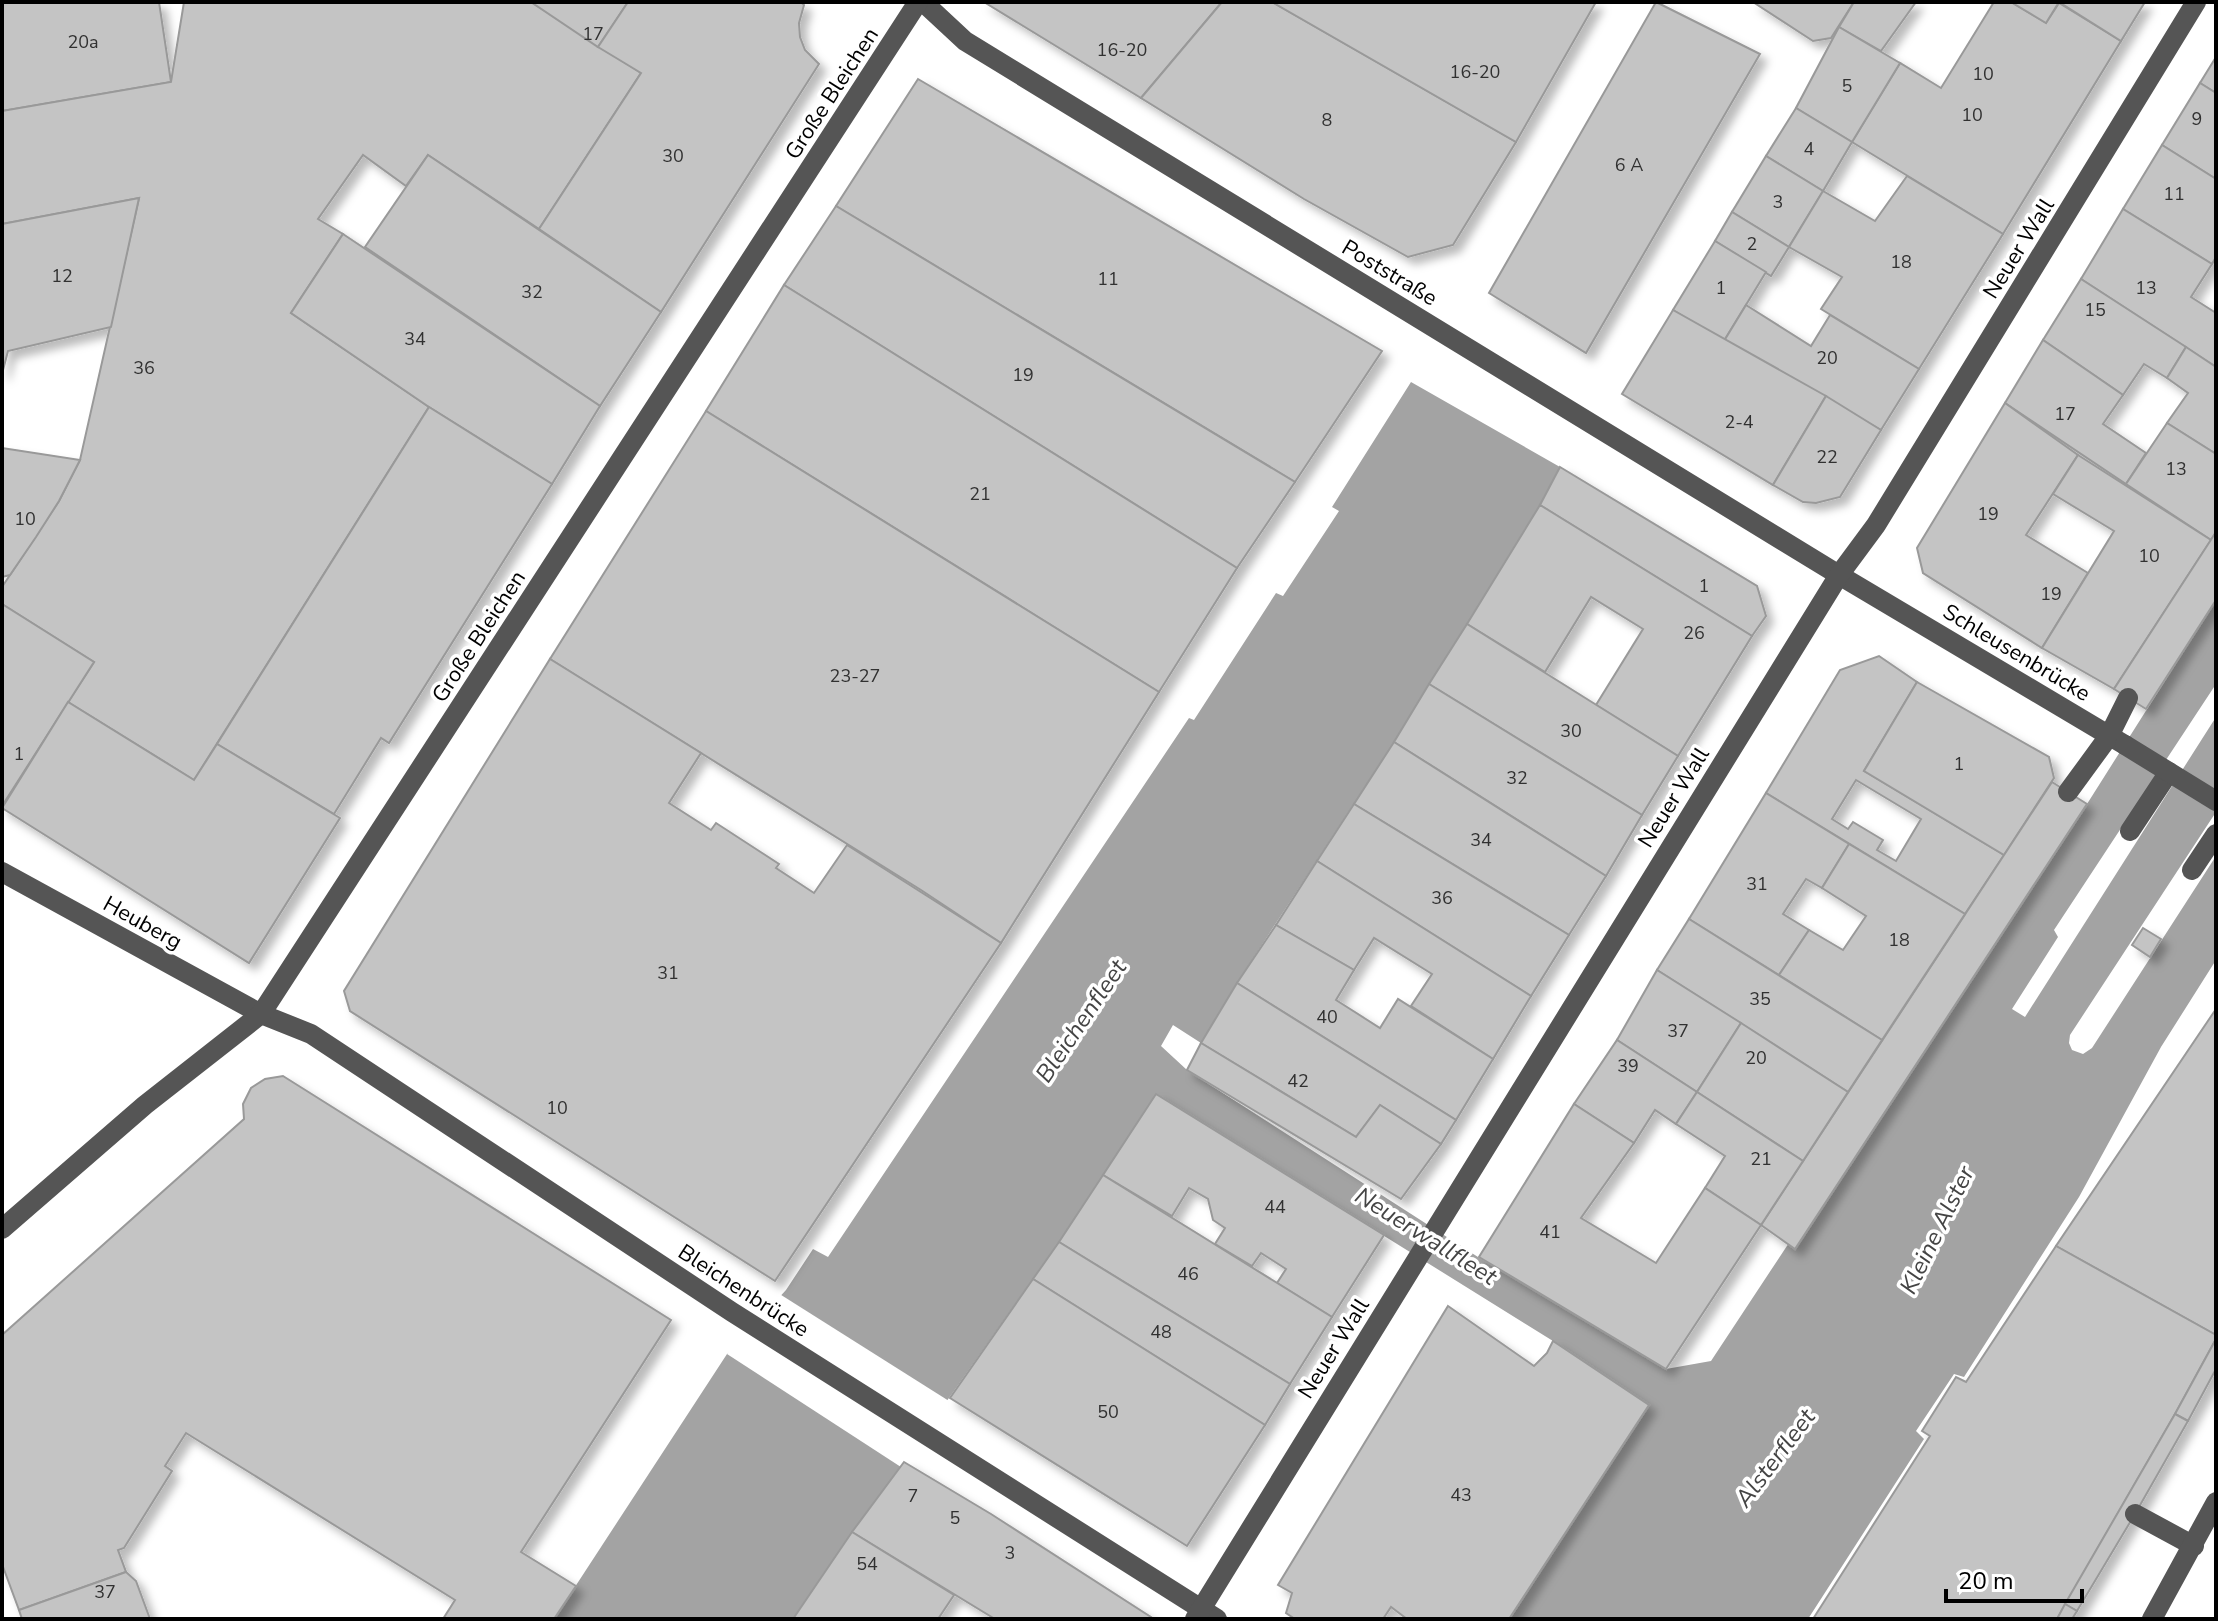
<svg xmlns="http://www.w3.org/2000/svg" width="2218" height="1621" font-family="'Nunito Sans',sans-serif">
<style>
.water{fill:#a3a3a3}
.pier{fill:#fff}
.building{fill:#c4c4c4;stroke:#999;stroke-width:2;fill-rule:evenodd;filter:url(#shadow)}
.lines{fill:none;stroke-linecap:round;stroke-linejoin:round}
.minor{stroke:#555;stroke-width:20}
.minor-bridge{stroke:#555;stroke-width:20}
.labels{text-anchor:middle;stroke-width:7;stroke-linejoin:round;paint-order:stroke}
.number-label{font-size:18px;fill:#313131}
.street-label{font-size:22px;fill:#000;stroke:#fff}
.water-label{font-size:24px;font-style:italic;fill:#444;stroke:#fff}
</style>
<defs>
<filter id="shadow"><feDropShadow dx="7" dy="7" stdDeviation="4" flood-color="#0004"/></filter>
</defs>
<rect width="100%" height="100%" fill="#fff"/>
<path class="water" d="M 1411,382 L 1560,467 L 1540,505 L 1394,742 L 1237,983 L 1201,1043 L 1173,1025 L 1161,1046 L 1187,1070 L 1478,1257 L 1666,1369 L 1711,1361 L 2058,835 L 2064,837 L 2087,804 L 2216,600 L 2216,684 L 2054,930 L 2058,937 L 2012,1009 L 2025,1017 L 2216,717 L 2216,812 L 2070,1035 L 2069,1043 L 2072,1050 L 2083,1054 L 2092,1048 L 2216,856 L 2216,960 L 2161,1047 L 2079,1197 L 1964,1377 L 1954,1374 L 1916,1431 L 1924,1439 L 1808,1619 L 1509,1619 L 1604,1377 L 1553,1341 L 1156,1094 L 1059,1242 L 793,1619 L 554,1619 L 727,1354 L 786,1290 L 813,1249 L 828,1257 L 1189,718 L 1194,720 L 1276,593 L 1283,596 L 1339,511 L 1332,507 Z"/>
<path class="pier" d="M 778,1293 L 949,1401 L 904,1469 L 727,1354 L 740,1333 Z"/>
<g class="building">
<path d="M 2,2 L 159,2 L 171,82 L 2,111 Z"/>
<path d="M 184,2 L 531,2 L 641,73 L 539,229 L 428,155 L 406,186 L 363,155 L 318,219 L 343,234 L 291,313 L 429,407 L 194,780 L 68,702 L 94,662 L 2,604 L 2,587 L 59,501 L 80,460 L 139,198 L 2,224 L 2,111 L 171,82 Z"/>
<path d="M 531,2 L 628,2 L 598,47 Z"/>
<path d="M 628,2 L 801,2 L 804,5 L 799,23 L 800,37 L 805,50 L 819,64 L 661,312 L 539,229 L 641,73 L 598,47 Z"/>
<path d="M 984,2 L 1222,2 L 1141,98 Z"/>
<path d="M 1222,2 L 1272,2 L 1516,142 L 1453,245 L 1408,257 L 1304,199 L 1141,98 Z"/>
<path d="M 1272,2 L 1596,2 L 1516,142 Z"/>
<path d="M 1656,2 L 1760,54 L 1586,353 L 1489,293 Z"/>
<path d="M 1753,2 L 1854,2 L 1831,38 L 1813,41 Z"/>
<path d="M 1854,2 L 1916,2 L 1881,51 L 1839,27 Z"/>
<path d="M 1994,2 L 2011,2 L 2046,23 L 2059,3 L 2121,41 L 2003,234 L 1852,142 L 1900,63 L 1941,88 Z"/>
<path d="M 2011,2 L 2059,2 L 2046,23 Z"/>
<path d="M 2059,2 L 2145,2 L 2121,41 Z"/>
<path d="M 1839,27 L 1900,63 L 1852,142 L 1796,108 Z"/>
<path d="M 2216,57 L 2216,93 L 2200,83 Z"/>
<path d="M 918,79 L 1382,351 L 1295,482 L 836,206 Z"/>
<path d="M 2200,83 L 2216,93 L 2216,179 L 2162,145 Z"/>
<path d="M 1796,108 L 1852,142 L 1823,191 L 1766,156 Z"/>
<path d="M 2162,145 L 2216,179 L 2216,257 L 2212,264 L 2123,209 Z"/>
<path d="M 428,155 L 661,312 L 600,406 L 365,247 Z"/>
<path d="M 1766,156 L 1823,191 L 1789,247 L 1732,212 Z"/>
<path d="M 1907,176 L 2003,234 L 1919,369 L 1821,309 L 1842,277 L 1789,247 L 1823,191 L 1875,221 Z"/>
<path d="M 139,198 L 111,327 L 8,351 L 2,374 L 2,224 Z"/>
<path d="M 836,206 L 1295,482 L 1237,568 L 784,285 Z"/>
<path d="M 2123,209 L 2212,264 L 2191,297 L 2216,313 L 2216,367 L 2081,279 Z"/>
<path d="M 1732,212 L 1789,247 L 1771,276 L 1715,241 Z"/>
<path d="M 343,234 L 600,406 L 552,484 L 429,407 L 291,313 Z"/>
<path d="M 1715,241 L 1766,272 L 1724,341 L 1673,310 Z"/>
<path d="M 2081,279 L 2186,347 L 2167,378 L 2144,364 L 2123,395 L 2043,340 Z"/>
<path d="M 784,285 L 1237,568 L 1159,692 L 706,411 Z"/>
<path d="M 1746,305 L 1811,346 L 1830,315 L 1919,369 L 1881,430 L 1724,341 Z"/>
<path d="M 1673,310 L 1826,396 L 1773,485 L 1622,394 Z"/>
<path d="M 2043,340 L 2123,395 L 2103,424 L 2146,453 L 2126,484 L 2005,403 Z"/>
<path d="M 2186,347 L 2216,367 L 2216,454 L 2167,423 L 2188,393 L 2167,378 Z"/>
<path d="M 1826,396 L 1881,430 L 1840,497 L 1816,503 L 1803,502 L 1773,485 Z"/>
<path d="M 2005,403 L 2078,455 L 2026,535 L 2088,573 L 2042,648 L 1923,573 L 1917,548 Z"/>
<path d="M 429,407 L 552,484 L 389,743 L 381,738 L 334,814 L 217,744 Z"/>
<path d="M 706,411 L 1159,692 L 1001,943 L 921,890 L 550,659 Z"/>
<path d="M 2167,423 L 2216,454 L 2216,532 L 2211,540 L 2126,484 Z"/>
<path d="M 2,448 L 80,460 L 59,501 L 36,537 L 10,575 L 2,577 Z"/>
<path d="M 2078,455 L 2211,540 L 2114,689 L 2042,648 L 2114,531 L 2053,494 Z"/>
<path d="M 1560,467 L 1757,586 L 1766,616 L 1752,636 L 1540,505 Z"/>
<path d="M 1540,505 L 1752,636 L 1678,756 L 1596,705 L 1643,629 L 1591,597 L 1545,672 L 1467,624 Z"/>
<path d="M 2216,532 L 2216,600 L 2146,709 L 2114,689 Z"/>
<path d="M 2,604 L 94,662 L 2,806 Z"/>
<path d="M 1467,624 L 1678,756 L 1642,815 L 1429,684 Z"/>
<path d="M 1879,656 L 1917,682 L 1864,771 L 2004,855 L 1965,914 L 1766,793 L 1840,670 ZM 1856,780 L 1921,819 L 1896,861 L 1877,850 L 1883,840 L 1853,822 L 1848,829 L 1832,819 Z"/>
<path d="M 550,659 L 701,753 L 669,803 L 711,830 L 716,823 L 779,864 L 776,868 L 814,893 L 847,845 L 1001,943 L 775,1281 L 350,1011 L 344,991 Z"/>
<path d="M 1917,682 L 2049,757 L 2054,778 L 2004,855 L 1864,771 Z"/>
<path d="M 1429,684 L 1642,815 L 1606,876 L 1394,742 Z"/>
<path d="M 68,702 L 194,780 L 217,744 L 340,818 L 249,963 L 2,808 Z"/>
<path d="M 1394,742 L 1606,876 L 1569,935 L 1354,804 Z"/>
<path d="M 2052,782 L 2087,804 L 1795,1249 L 1761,1225 Z"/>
<path d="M 1766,793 L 1849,844 L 1822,888 L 1806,879 L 1783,914 L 1809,930 L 1779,975 L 1689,919 Z"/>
<path d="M 1354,804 L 1569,935 L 1531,996 L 1317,861 Z"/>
<path d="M 1849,844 L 1965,914 L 1882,1040 L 1779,975 L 1809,930 L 1843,950 L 1866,916 L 1822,888 Z"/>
<path d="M 1317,861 L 1531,996 L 1493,1059 L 1411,1006 L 1432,974 L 1374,938 L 1354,970 L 1276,925 Z"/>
<path d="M 1689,919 L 1882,1040 L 1848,1092 L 1657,970 Z"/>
<path d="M 1276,925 L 1354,970 L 1336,1000 L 1380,1028 L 1398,999 L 1493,1059 L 1456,1120 L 1237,983 Z"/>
<path d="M 2143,928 L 2161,939 L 2150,957 L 2132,945 Z"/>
<path d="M 1657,970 L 1741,1023 L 1697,1092 L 1617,1040 Z"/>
<path d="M 1237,983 L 1456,1120 L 1441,1144 L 1380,1105 L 1356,1137 L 1201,1043 Z"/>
<path d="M 2216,1009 L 2216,1335 L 2056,1246 Z"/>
<path d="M 1741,1023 L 1848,1092 L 1803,1161 L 1697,1092 Z"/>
<path d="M 1617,1040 L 1697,1092 L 1676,1124 L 1655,1110 L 1634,1143 L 1574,1104 Z"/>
<path d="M 1201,1043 L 1356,1137 L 1380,1105 L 1441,1144 L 1401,1199 L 1187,1070 Z"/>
<path d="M 283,1076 L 671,1320 L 521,1552 L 576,1586 L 554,1619 L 443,1619 L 455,1600 L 186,1433 L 165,1466 L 172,1471 L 124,1548 L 118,1550 L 126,1572 L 19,1610 L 2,1564 L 2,1335 L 244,1119 L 243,1104 L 251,1088 L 265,1079 Z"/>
<path d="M 1697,1092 L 1803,1161 L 1761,1225 L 1705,1188 L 1725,1156 L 1676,1124 Z"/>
<path d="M 1156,1094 L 1384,1235 L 1332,1317 L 1277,1283 L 1286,1269 L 1261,1253 L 1252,1266 L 1215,1244 L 1225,1228 L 1213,1220 L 1208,1199 L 1189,1188 L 1172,1216 L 1103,1175 Z"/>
<path d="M 1574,1104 L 1634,1143 L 1581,1218 L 1656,1263 L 1705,1188 L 1761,1225 L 1666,1369 L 1479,1257 Z"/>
<path d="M 1103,1175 L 1332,1317 L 1290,1384 L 1059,1242 Z"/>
<path d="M 1059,1242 L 1290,1384 L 1265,1425 L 1033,1279 Z"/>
<path d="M 2056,1246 L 2216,1335 L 2216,1339 L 2175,1414 L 2057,1619 L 1813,1619 L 1930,1436 L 1922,1431 L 1956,1377 L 1966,1382 Z"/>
<path d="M 1033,1279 L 1265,1425 L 1187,1546 L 950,1398 Z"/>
<path d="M 1448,1306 L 1534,1366 L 1547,1353 L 1553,1341 L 1649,1405 L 1509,1619 L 1407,1619 L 1391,1607 L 1383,1619 L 1295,1619 L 1286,1613 L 1292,1593 L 1278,1585 Z"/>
<path d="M 2216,1339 L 2216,1369 L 2188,1421 L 2175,1414 Z"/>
<path d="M 2175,1414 L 2188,1421 L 2135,1514 L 2077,1611 L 2065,1604 Z"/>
<path d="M 904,1462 L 991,1514 L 1154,1619 L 995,1619 L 852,1532 Z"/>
<path d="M 852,1532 L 954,1595 L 938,1619 L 793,1619 Z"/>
<path d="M 126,1572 L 136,1581 L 150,1619 L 22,1619 L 19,1610 Z"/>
<path d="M 2065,1604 L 2077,1611 L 2072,1619 L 2057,1619 Z"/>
</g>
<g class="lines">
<g class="minor">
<path d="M 923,2 L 965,41 L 1839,575 L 2125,745"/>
<path d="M 2068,792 L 2109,736 L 2128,698"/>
<path d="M 2130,831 L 2169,772"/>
<path d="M 2192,870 L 2216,834"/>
<path d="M 2,872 L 261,1014 L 311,1034 L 732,1312 L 1217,1619"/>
<path d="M 2,1229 L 145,1105 L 261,1014 L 918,2"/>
<path d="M 2135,1514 L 2194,1546"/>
<path d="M 1195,1619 L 1839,575 L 1876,525 L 2196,2"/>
<path d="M 2152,1619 L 2216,1502"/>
</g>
<path class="minor-bridge" d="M 2125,745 L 2216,801"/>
</g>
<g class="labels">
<g class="number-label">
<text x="593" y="40">17</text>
<text x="83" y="48">20a</text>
<text x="1122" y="56">16-20</text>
<text x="1475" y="78">16-20</text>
<text x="1983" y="80">10</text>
<text x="1847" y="92">5</text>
<text x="1972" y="121">10</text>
<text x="2197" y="125">9</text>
<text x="1327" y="126">8</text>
<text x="1809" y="155">4</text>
<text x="673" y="162">30</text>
<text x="1629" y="171">6 A</text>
<text x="2174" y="200">11</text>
<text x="1778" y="208">3</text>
<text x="1752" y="250">2</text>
<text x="1901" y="268">18</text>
<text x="62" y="282">12</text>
<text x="1108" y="285">11</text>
<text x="1721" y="294">1</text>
<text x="2146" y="294">13</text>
<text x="532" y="298">32</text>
<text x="2095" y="316">15</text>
<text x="415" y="345">34</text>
<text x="1827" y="364">20</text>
<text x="144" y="374">36</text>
<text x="1023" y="381">19</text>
<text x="2065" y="420">17</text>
<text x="1739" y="428">2-4</text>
<text x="1827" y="463">22</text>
<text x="2176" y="475">13</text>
<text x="980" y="500">21</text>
<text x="1988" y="520">19</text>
<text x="25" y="525">10</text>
<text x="2149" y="562">10</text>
<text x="1704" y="592">1</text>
<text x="2051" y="600">19</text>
<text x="1694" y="639">26</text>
<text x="855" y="682">23-27</text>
<text x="1571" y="737">30</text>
<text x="19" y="760">1</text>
<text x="1959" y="770">1</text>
<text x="1517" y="784">32</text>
<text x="1481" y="846">34</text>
<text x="1757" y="890">31</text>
<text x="1442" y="904">36</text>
<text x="1899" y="946">18</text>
<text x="668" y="979">31</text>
<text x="1760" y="1005">35</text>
<text x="1327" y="1023">40</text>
<text x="1678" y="1037">37</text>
<text x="1756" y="1064">20</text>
<text x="1628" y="1072">39</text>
<text x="1298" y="1087">42</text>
<text x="557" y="1114">10</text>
<text x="1761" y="1165">21</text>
<text x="1275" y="1213">44</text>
<text x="1550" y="1238">41</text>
<text x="1188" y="1280">46</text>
<text x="1161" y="1338">48</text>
<text x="1108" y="1418">50</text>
<text x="1461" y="1501">43</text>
<text x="913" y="1502">7</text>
<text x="955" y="1524">5</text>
<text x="1010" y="1559">3</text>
<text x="867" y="1570">54</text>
<text x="105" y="1598">37</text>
</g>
<g class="street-label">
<text transform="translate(831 93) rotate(-57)" y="8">Große Bleichen</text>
<text transform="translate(2018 248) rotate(-58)" y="8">Neuer Wall</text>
<text transform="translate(1390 272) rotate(31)" y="8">Poststraße</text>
<text transform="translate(478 636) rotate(-57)" y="8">Große Bleichen</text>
<text transform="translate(2017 652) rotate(31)" y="8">Schleusenbrücke</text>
<text transform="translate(1673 797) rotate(-58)" y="8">Neuer Wall</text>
<text transform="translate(143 922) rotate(29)" y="8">Heuberg</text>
<text transform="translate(744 1290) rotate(33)" y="8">Bleichenbrücke</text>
<text transform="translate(1333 1348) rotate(-58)" y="8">Neuer Wall</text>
</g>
<g class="water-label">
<text transform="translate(1081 1021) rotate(-56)" y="8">Bleichenfleet</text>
<text transform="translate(1937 1230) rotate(-64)" y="8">Kleine Alster</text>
<text transform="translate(1426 1236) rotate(32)" y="8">Neuerwallfleet</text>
<text transform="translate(1775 1458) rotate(-53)" y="8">Alsterfleet</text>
</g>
</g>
<rect width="2218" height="1621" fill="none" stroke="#000000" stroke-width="8"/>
<path d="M1946 1589v12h136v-12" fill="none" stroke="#000000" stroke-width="4"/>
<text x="1958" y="1589" font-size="24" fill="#000000" stroke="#ffffff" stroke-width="6" paint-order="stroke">20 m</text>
</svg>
